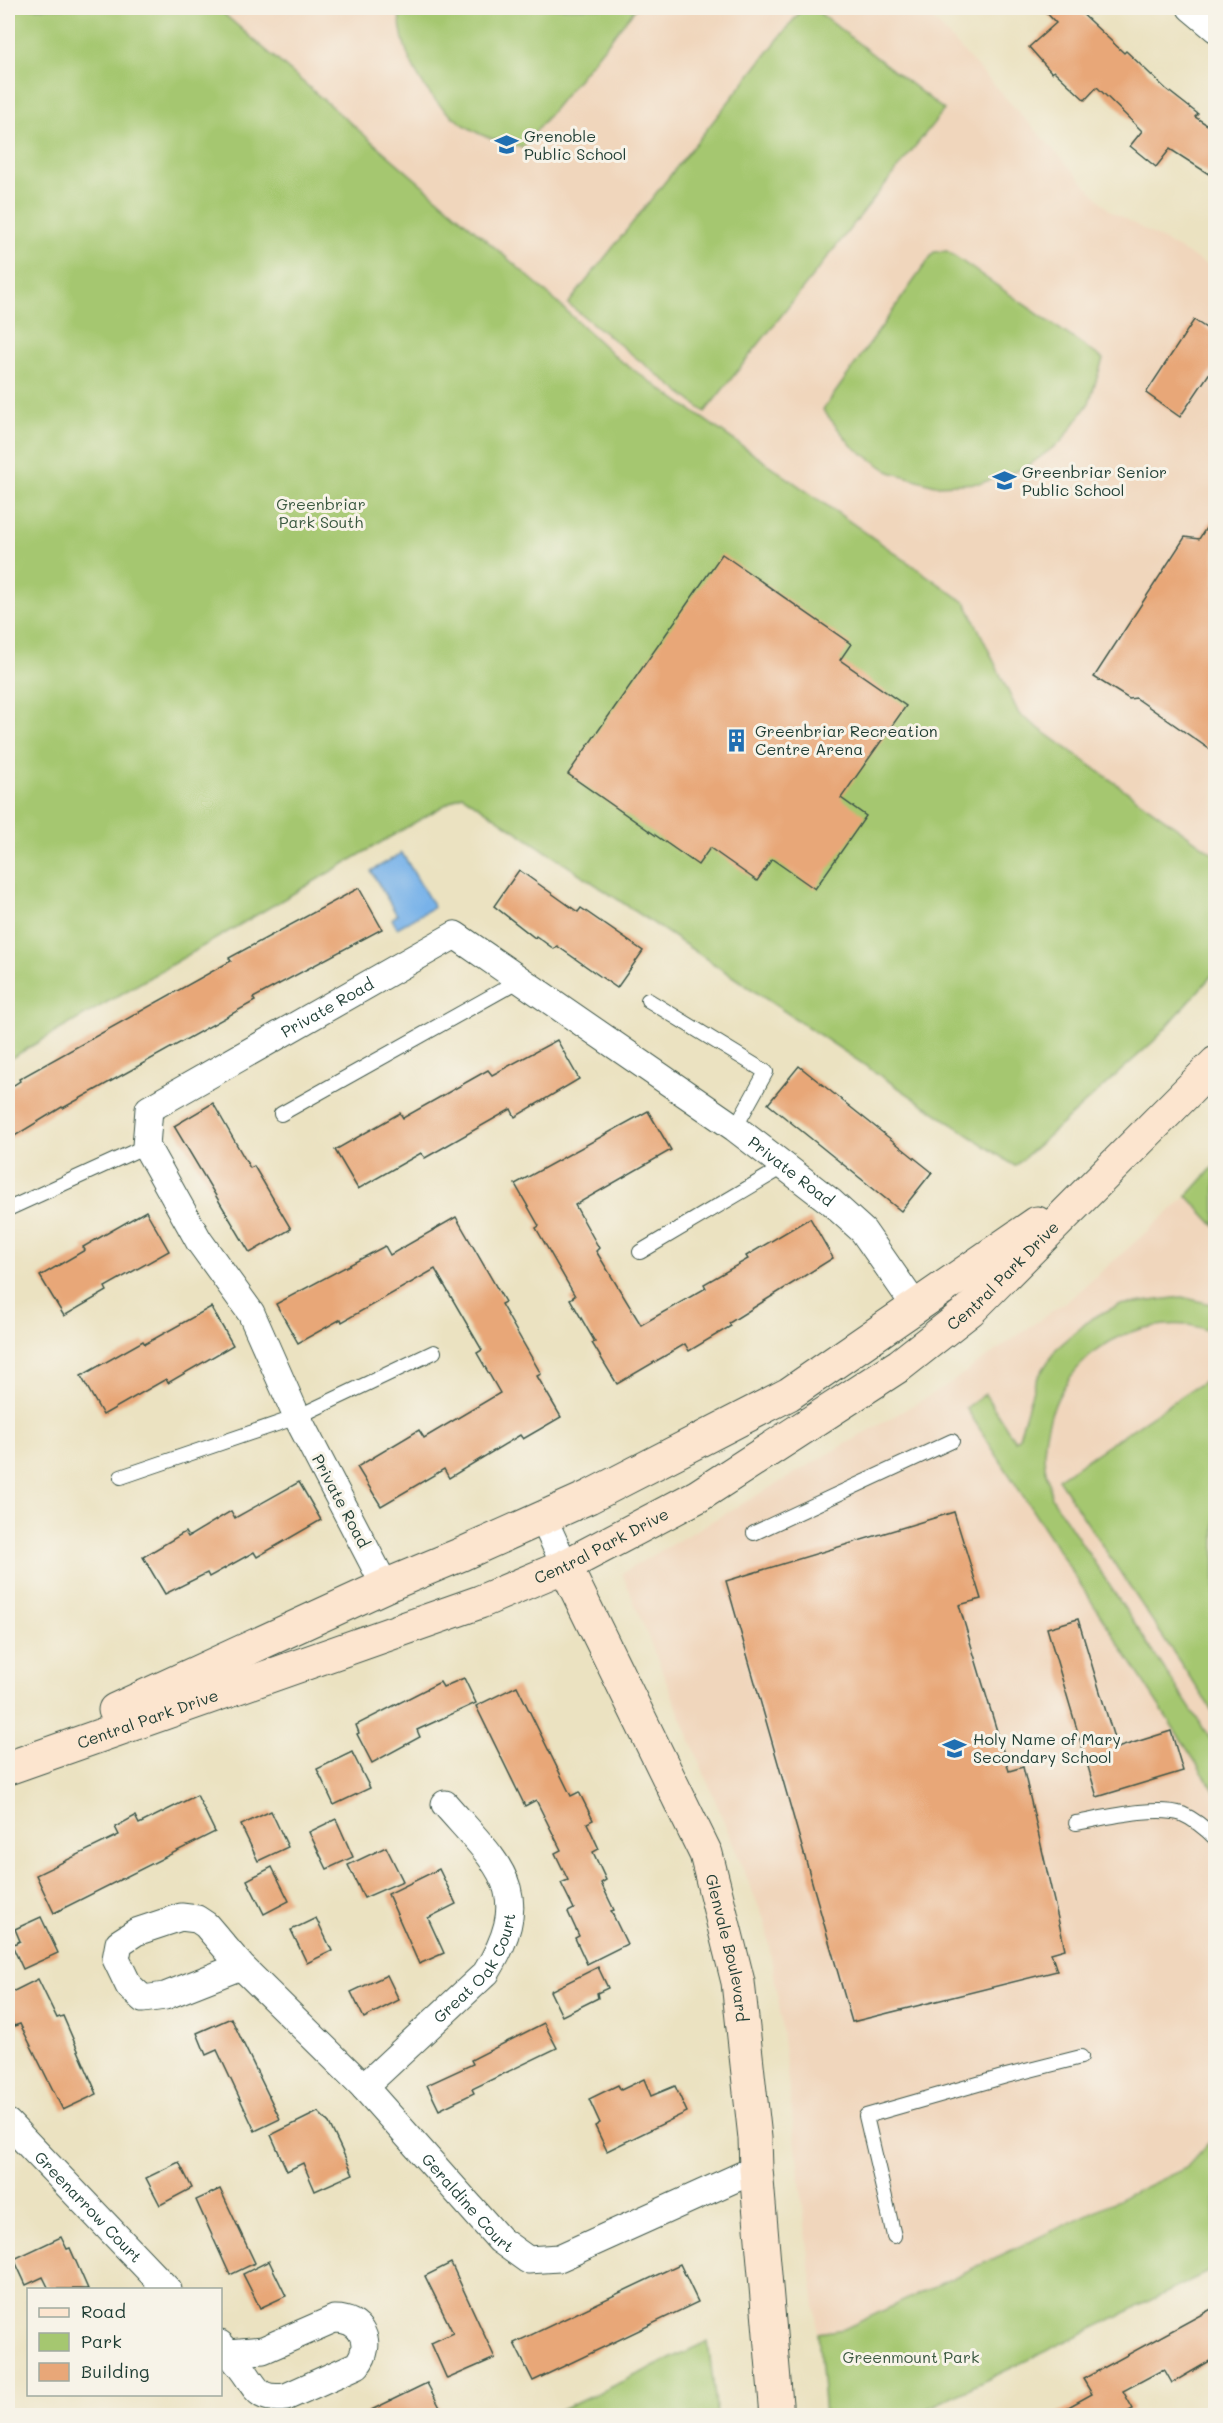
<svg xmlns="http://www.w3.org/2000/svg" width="1223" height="2423" font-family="Mali,sans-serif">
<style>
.built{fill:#f0d6bc}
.green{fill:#a5c770;stroke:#628252;stroke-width:1.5}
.water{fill:#78b2e9;stroke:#4c788e;stroke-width:1.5}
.building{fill:#e8a778}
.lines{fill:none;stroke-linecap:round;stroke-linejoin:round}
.lane-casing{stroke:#3e5649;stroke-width:16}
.street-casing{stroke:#3e5649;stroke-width:29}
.secondary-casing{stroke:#3e5649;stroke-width:35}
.lane{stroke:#fff;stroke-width:14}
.street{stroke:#fff;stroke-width:27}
.secondary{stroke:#fce5cf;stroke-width:33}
.labels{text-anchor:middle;stroke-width:6;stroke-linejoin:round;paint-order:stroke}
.poi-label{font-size:16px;fill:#1f3d34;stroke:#f7f3e8;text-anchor:start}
.park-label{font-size:16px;fill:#3a5940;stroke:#f7f3e8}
.street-label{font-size:16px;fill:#1f3d34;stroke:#f7f3e8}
</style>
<rect width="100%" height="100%" fill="#f7f3e8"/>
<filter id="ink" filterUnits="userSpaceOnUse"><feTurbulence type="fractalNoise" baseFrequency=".0167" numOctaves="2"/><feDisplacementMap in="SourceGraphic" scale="12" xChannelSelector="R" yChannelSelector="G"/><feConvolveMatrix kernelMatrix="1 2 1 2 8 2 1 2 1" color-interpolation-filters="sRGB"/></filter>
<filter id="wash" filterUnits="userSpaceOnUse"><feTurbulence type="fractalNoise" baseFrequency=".008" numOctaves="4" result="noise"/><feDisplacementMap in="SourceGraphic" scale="24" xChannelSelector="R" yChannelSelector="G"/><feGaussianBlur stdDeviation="1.35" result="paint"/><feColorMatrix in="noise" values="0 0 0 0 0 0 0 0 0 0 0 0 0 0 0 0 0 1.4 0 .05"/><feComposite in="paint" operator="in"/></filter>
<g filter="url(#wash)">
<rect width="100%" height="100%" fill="#ebe2c1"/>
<g class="built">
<path d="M 217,8 L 923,8 L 1109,210 L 1215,269 L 1215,855 L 1019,714 L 966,603 L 618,359 L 536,283 Z"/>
<path d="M 1187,1196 L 1215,1226 L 1216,2136 L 1186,2168 L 844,2329 L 818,2333 L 779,2005 L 765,1922 L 622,1573 L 943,1388 L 1075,1295 Z"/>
</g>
<g class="green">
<path d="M 8,8 L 217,8 L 536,283 L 618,359 L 966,603 L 1019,714 L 1215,855 L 1215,972 L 1154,1041 L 1015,1166 L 462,795 L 8,1060 Z"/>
<path d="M 399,8 L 636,8 L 522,148 C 508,143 491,140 478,133 C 431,109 400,61 399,8 Z"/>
<path d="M 803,8 L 813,8 L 944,110 L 705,412 L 568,304 Z"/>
<path d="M 947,251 L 1103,359 L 1089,403 L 1062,441 L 1025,468 L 981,483 L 935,485 L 890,472 L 852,446 L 823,410 L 934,252 Z"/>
<path d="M 1215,1165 L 1215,1226 L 1187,1196 Z"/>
<path d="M 1182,1297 L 1215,1305 L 1215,1334 C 1207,1331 1198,1326 1189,1325 C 1111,1318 1048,1375 1044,1452 C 1043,1466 1050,1484 1052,1498 L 1215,1746 L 1215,1792 L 966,1408 L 985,1394 L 1015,1441 L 1019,1437 L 1035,1382 L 1056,1349 L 1092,1318 L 1119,1305 Z"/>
<path d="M 1215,1374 L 1215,1715 L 1058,1479 Z"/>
<path d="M 1215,2136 L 1215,2269 L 914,2415 L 825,2415 L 818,2333 L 844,2329 L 1186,2168 Z"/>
<path d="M 708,2341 L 717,2415 L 551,2415 Z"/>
</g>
<path class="water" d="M 402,853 L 434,907 L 397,928 L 392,919 L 397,915 L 371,871 Z"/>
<g id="blocks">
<g class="building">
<path d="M 1042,8 L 1076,8 L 1124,53 L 1126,51 L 1166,89 L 1198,114 L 1195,117 L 1215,130 L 1215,178 L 1170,149 L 1156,167 L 1130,146 L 1142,131 L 1097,87 L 1085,100 L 1054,71 L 1052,73 L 1029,47 L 1056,23 Z"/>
<path d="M 1194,320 L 1215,334 L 1215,365 L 1180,417 L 1146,393 Z"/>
<path d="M 1215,514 L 1215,753 L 1136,698 L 1129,699 L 1094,677 L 1185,537 L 1199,539 Z"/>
<path d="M 722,554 L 851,644 L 840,660 L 906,706 L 841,798 L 866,816 L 815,889 L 772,859 L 757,881 L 710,848 L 698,865 L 568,774 Z"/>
<path d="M 519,870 L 578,912 L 581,908 L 643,951 L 617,988 L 557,946 L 554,949 L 536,936 L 535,938 L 494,906 Z"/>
<path d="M 359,888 L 382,929 L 253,998 L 255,1001 L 63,1108 L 62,1107 L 8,1140 L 8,1089 L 20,1081 L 19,1079 L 231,961 L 229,958 Z"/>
<path d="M 557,1040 L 579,1079 L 515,1117 L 511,1109 L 425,1158 L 421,1153 L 358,1189 L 335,1150 L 400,1113 L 403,1118 L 488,1070 L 492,1075 Z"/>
<path d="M 799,1066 L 932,1172 L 901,1211 L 768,1104 Z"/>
<path d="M 213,1103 L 250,1168 L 254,1166 L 291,1229 L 250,1253 L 174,1126 Z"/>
<path d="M 648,1111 L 671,1150 L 575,1205 L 599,1248 L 596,1251 L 641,1325 L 706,1288 L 704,1284 L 748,1259 L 746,1256 L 810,1218 L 833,1258 L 729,1323 L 731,1326 L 689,1351 L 685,1344 L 617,1384 L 592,1343 L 595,1342 L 570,1299 L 575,1296 L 536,1228 L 539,1226 L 515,1184 Z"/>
<path d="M 146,1211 L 169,1251 L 105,1287 L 107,1291 L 64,1316 L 40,1276 L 85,1250 L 83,1247 Z"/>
<path d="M 456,1217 L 505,1302 L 501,1304 L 541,1374 L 537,1376 L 561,1417 L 523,1439 L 520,1435 L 449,1478 L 444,1469 L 381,1506 L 357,1467 L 419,1430 L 424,1438 L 500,1393 L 477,1353 L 482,1350 L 435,1269 L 342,1322 L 341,1319 L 298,1343 L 276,1304 L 385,1246 L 390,1255 Z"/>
<path d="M 211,1307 L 233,1345 L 168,1383 L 166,1379 L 103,1415 L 81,1376 L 143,1341 L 145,1344 Z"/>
<path d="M 299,1482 L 321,1520 L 257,1557 L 254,1552 L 209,1577 L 207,1573 L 165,1594 L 143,1557 L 185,1532 L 188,1537 L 231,1511 L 235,1518 Z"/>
<path d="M 954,1512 L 981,1599 L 959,1605 L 1009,1771 L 1023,1767 L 1065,1949 L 1051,1953 L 1057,1971 L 852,2022 L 726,1581 Z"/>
<path d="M 1078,1619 L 1117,1748 L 1171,1731 L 1183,1771 L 1097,1797 L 1047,1628 Z"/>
<path d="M 464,1678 L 476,1703 L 417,1730 L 420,1737 L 372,1763 L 357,1734 L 359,1733 L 356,1725 L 440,1682 L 443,1687 Z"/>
<path d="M 517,1686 L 571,1796 L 579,1792 L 593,1820 L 587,1823 L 599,1849 L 593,1852 L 606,1880 L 601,1883 L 614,1910 L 611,1911 L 627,1944 L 587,1964 L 575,1938 L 579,1936 L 568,1912 L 574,1909 L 561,1883 L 568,1880 L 555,1853 L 561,1850 L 536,1800 L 525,1806 L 476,1706 Z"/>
<path d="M 352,1752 L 370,1788 L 334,1805 L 317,1769 Z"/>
<path d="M 197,1795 L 215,1832 L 54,1913 L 36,1875 L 119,1835 L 115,1827 L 135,1816 L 139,1824 Z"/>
<path d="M 271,1811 L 288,1847 L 258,1861 L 241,1825 Z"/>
<path d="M 336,1819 L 353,1857 L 327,1869 L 309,1832 Z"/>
<path d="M 386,1847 L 403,1881 L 364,1898 L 348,1865 Z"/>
<path d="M 272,1867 L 289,1901 L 264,1914 L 247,1880 Z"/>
<path d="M 439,1869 L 456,1904 L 428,1918 L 444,1953 L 419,1964 L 388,1894 Z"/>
<path d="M 41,1917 L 58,1953 L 23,1969 L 12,1945 L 20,1941 L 15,1929 Z"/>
<path d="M 316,1918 L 332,1951 L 307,1963 L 291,1930 Z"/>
<path d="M 598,1967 L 608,1988 L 597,1993 L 598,1998 L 562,2016 L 550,1991 Z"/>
<path d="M 387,1975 L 399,2000 L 364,2018 L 351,1992 Z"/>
<path d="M 38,1979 L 57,2018 L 63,2016 L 97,2094 L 63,2110 L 20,2024 L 14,2026 L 8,2013 L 8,1994 Z"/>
<path d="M 231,2018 L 280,2119 L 255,2131 L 217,2050 L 206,2055 L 197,2033 Z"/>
<path d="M 544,2023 L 557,2048 L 472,2089 L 474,2093 L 439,2110 L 427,2085 L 473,2064 L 471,2060 Z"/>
<path d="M 644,2079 L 651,2096 L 675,2086 L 687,2112 L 607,2151 L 595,2126 L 600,2123 L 589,2099 L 618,2085 L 621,2090 Z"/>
<path d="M 318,2112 L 329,2123 L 353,2174 L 315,2191 L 303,2163 L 287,2171 L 271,2135 Z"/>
<path d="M 179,2162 L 192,2188 L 160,2205 L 146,2178 Z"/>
<path d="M 220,2189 L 255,2263 L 230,2275 L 196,2200 Z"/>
<path d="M 61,2237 L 67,2249 L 70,2248 L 88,2289 L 49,2289 L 43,2277 L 26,2285 L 14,2259 Z"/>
<path d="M 269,2261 L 286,2296 L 260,2308 L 243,2274 Z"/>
<path d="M 451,2263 L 495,2358 L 447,2379 L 431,2343 L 453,2333 L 425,2276 Z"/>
<path d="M 680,2264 L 698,2302 L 533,2381 L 514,2343 Z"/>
<path d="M 1215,2307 L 1215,2358 L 1172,2383 L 1164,2369 L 1123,2391 L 1133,2409 L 1121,2415 L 1054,2415 L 1092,2394 L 1083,2379 Z"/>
<path d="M 427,2383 L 444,2415 L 361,2415 Z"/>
</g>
</g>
</g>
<g filter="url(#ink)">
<use href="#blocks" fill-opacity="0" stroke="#3e5649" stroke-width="1.5"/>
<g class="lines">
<defs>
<g id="lane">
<path d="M 648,1000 L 766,1072 L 735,1128"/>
<path d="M 281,1114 L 522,979"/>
<path d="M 8,1209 L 146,1146"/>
<path d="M 640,1252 L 785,1166"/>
<path d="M 121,1477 L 297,1417 L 434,1352"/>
<path d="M 754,1533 L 952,1441"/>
<path d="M 1076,1823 C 1104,1818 1156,1805 1182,1814 C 1194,1819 1207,1830 1216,1839"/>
<path d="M 894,2236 L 866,2116 L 1006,2076 L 1081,2057"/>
</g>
<g id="street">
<path d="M 1191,8 L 1216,29"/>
<path d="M 543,1518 L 565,1566"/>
<path id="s1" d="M 385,1586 L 297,1417 L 251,1313 L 199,1241 L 146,1146 L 149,1109 L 455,935 L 735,1128 L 831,1202 L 863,1231 L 916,1307"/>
<path id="s2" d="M 241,1966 L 165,1996 L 143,1999 L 129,1986 L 116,1959 L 119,1943 L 136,1932 L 181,1917 L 197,1919 L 206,1925 L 241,1966 L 364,2087 L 500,2240 L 528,2260 L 559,2258 L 756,2169"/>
<path id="s3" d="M 364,2087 L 486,1973 C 537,1891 498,1865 445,1804"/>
<path id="s4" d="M 8,2123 L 168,2290"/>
<path d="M 220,2344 C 229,2353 238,2363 245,2373 C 258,2392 260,2400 286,2397 L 357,2365 C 374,2344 362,2318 334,2319 L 263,2350 L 230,2353"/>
</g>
<g id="secondary">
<path id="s5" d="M 565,1566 L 706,1854 L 738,1982 L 755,2138 L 756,2169 L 777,2416"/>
<path d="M 115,1710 L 385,1586 L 462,1554 L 589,1497 L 789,1394 L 1037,1223"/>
<path id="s6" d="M 8,1768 L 480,1602 L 565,1566 L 698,1496 L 900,1365 L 970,1310 L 1216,1063"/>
</g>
</defs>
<use href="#lane" class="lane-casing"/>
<use href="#street" class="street-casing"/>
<use href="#secondary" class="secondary-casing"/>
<use href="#lane" class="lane"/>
<use href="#street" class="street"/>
<use href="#secondary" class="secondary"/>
</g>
</g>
<defs>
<symbol id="school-bare" viewBox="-9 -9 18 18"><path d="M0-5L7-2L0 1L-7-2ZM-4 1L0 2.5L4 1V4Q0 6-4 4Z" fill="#1f6fb2" stroke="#f7f3e8" stroke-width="2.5" paint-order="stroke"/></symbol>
<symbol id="building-bare" viewBox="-9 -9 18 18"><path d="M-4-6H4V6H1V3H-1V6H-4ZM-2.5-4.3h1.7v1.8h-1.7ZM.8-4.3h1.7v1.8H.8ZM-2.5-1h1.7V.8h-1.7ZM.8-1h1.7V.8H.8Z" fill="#1f6fb2" stroke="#f7f3e8" stroke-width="2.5" paint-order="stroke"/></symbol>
</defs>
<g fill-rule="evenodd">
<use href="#school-bare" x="490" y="128" width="33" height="33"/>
<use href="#school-bare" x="988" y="464" width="33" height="33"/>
<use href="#building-bare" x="720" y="724" width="33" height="33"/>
<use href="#school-bare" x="938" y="1732" width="33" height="33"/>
</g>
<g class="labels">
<g class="poi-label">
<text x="524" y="142">Grenoble<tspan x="524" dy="18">Public School</tspan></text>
<text x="1022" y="478">Greenbriar Senior<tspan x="1022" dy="18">Public School</tspan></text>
<text x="755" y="737">Greenbriar Recreation<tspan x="755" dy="18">Centre Arena</tspan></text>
<text x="973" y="1745">Holy Name of Mary<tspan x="973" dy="18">Secondary School</tspan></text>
</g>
<g class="park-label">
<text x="321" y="510">Greenbriar<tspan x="321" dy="18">Park South</tspan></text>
<text x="911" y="2363">Greenmount Park</text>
</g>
<g class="street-label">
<text dy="6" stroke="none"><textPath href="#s1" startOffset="744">Private Road</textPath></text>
<text dy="6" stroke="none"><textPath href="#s1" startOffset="1302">Private Road</textPath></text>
<text dy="6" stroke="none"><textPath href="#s6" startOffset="1120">Central Park Drive</textPath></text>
<text transform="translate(341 1501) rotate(62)" y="6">Private Road</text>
<text dy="6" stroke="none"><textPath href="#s6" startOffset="634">Central Park Drive</textPath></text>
<text dy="6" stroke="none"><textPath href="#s6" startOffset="148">Central Park Drive</textPath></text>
<text dy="6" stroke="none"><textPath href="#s5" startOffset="417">Glenvale Boulevard</textPath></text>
<text dy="6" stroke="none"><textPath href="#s3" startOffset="165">Great Oak Court</textPath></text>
<text dy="6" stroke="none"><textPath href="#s2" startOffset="646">Geraldine Court</textPath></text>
<text dy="6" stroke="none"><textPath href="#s4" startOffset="116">Greenarrow Court</textPath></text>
</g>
</g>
<rect width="1223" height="2423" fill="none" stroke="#f7f3e8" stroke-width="30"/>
<rect x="27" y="2288" width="195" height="108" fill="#f7f3e8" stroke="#a1aaa0" stroke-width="1.5"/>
<rect x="39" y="2308" width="30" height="9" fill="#fce5cf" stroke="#a1aaa0" stroke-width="1.5"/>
<text x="81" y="2318" font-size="18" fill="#1f3d34">Road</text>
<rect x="39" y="2333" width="30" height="18" fill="#a5c770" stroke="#a1aaa0" stroke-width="1.5"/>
<text x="81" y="2348" font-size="18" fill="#1f3d34">Park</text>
<rect x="39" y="2363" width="30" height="18" fill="#e8a778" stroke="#a1aaa0" stroke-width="1.5"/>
<text x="81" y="2378" font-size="18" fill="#1f3d34">Building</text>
</svg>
